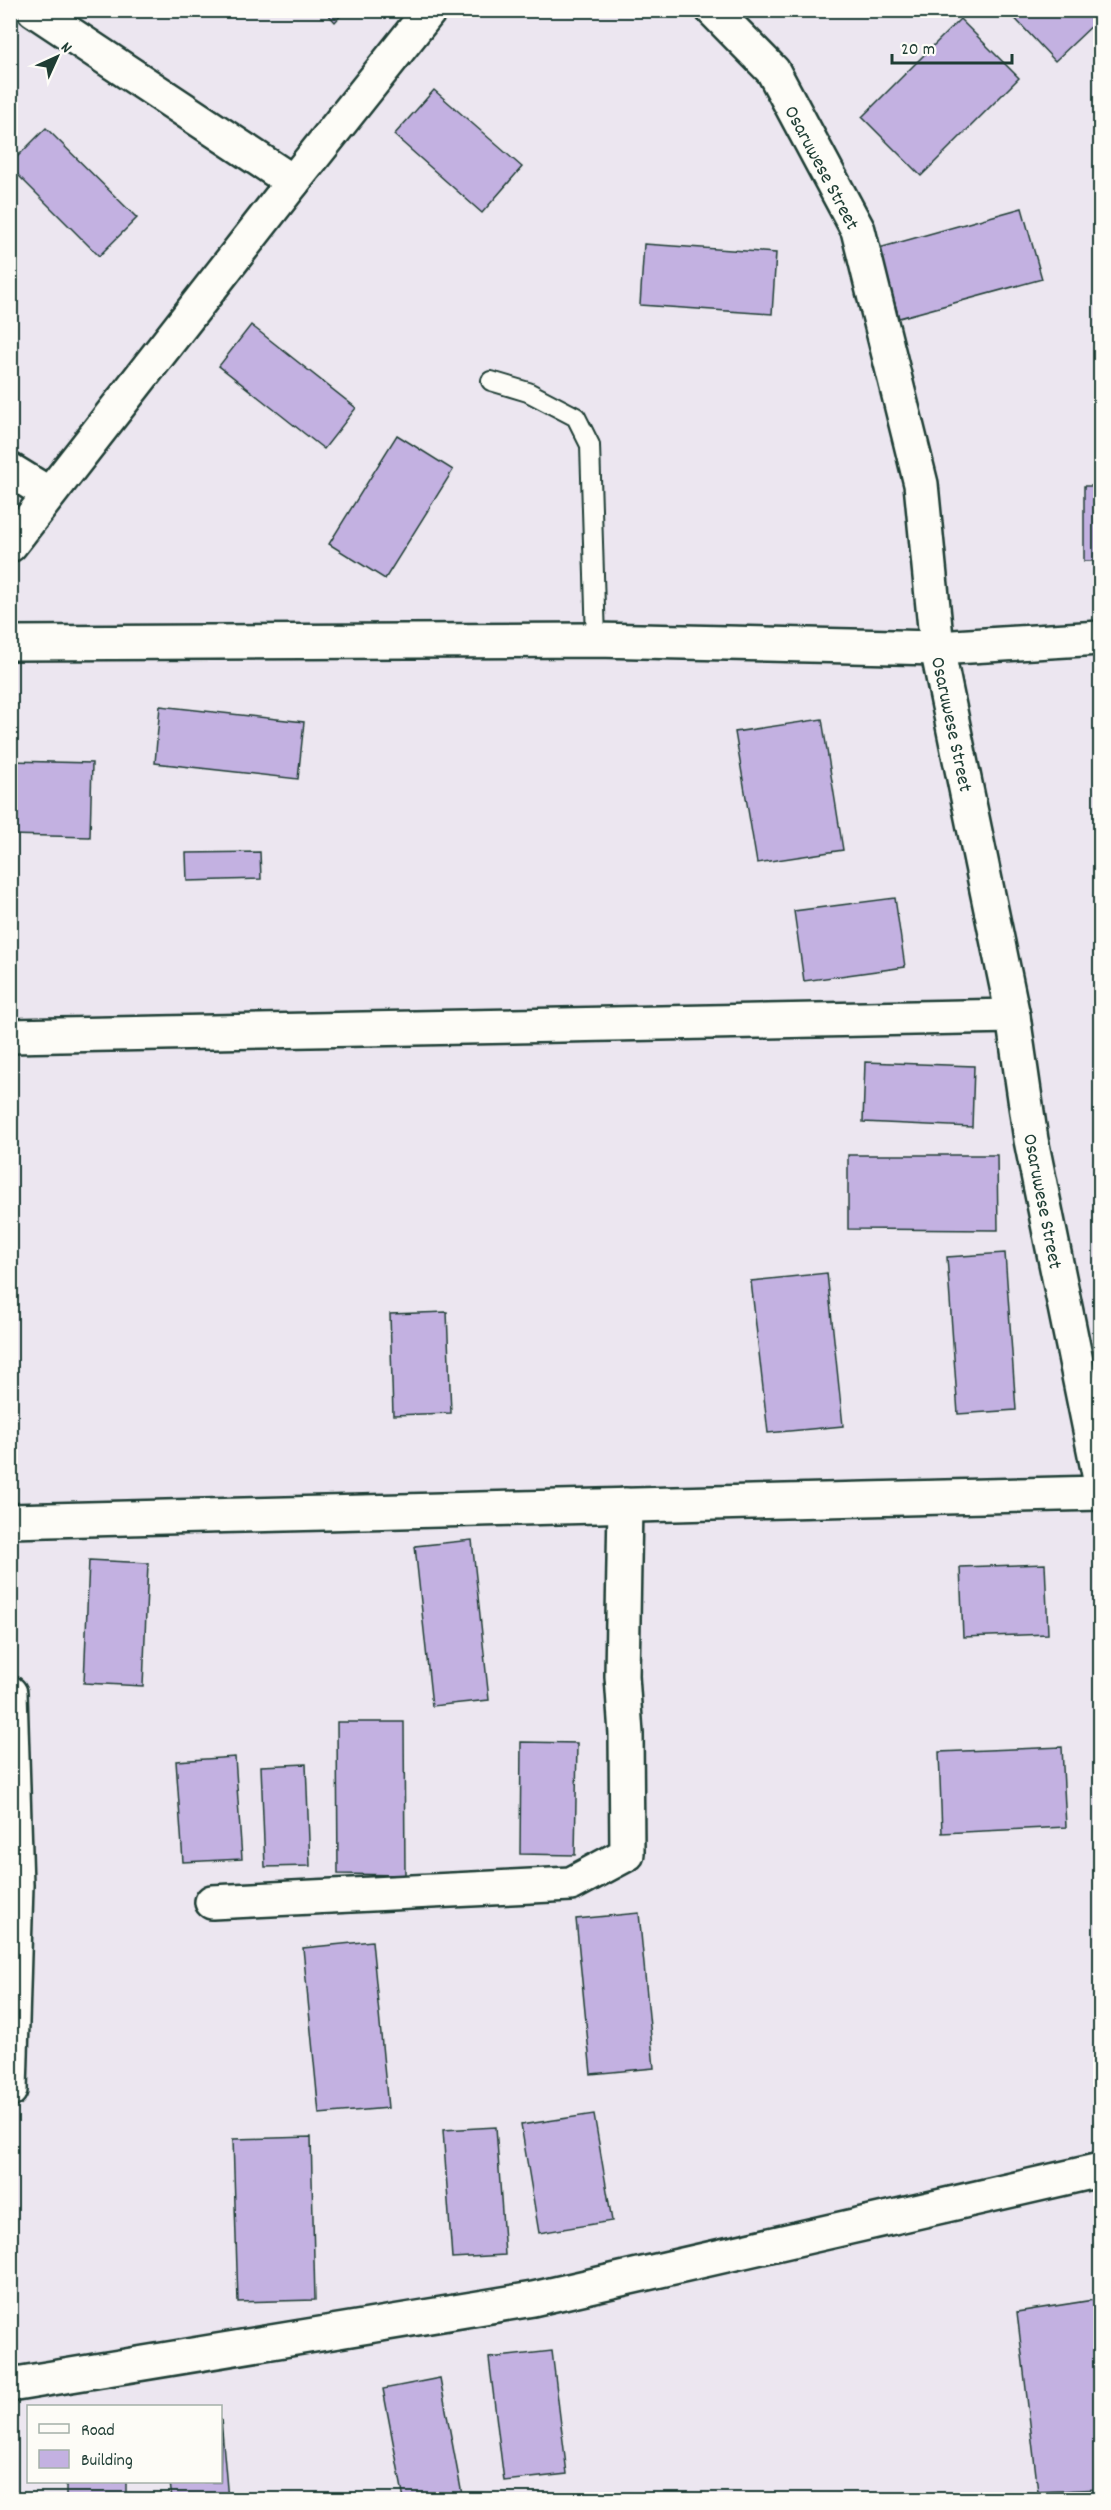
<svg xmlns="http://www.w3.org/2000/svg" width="1111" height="2510" font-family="Dekko,sans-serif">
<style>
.building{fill:#c3b1e1;stroke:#1f3d34;stroke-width:1.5}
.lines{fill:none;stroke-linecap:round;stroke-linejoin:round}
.service-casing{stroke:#1f3d34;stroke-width:22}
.minor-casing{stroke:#1f3d34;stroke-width:38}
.service{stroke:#fdfcf7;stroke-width:18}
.minor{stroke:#fdfcf7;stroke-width:33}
.labels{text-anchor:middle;stroke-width:4.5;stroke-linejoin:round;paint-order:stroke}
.street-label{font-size:20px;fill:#1f3d34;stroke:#fdfcf7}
</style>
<rect width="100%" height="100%" fill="#ece6f0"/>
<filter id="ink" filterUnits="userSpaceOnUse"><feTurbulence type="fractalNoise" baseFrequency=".0167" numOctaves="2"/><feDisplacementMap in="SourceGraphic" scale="12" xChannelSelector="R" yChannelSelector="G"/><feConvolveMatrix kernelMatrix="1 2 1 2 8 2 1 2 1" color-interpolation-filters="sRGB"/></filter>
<g filter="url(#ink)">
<g class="building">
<path d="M 324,10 L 346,10 L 335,22 Z"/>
<path d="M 1007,10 L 1089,10 L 1098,20 L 1055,61 Z"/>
<path d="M 960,19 L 1019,78 L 921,176 L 862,117 Z"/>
<path d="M 434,90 L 522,167 L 482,213 L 394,135 Z"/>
<path d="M 46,128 L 137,218 L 99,256 L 10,167 L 10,164 Z"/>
<path d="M 1022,208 L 1042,279 L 899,318 L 879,248 Z"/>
<path d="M 644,244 L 776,253 L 772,314 L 640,305 Z"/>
<path d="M 251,325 L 356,408 L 324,449 L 219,366 Z"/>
<path d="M 397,435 L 453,470 L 385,579 L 329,544 Z"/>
<rect x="1084" y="486" width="16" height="75"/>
<path d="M 160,706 L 304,722 L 298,779 L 155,763 Z"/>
<path d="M 822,719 L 843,850 L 757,863 L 735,732 Z"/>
<path d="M 10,761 L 92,763 L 90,837 L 10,835 Z"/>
<path d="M 260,852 L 261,879 L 187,881 L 186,853 Z"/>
<path d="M 895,898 L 905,967 L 804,981 L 794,911 Z"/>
<path d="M 865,1062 L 974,1066 L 972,1127 L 863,1122 Z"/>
<path d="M 848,1155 L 997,1155 L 998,1230 L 848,1229 Z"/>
<path d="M 1005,1253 L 1016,1410 L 958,1414 L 947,1257 Z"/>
<path d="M 827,1273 L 843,1426 L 768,1433 L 751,1281 Z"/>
<path d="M 447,1312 L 451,1413 L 393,1415 L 390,1314 Z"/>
<path d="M 472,1540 L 489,1700 L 432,1706 L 415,1546 Z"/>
<path d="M 89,1560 L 148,1563 L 143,1686 L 84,1683 Z"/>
<path d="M 1045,1564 L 1048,1634 L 963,1637 L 960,1567 Z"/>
<path d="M 337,1722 L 404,1722 L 405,1875 L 338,1874 Z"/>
<path d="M 521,1742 L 577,1743 L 575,1855 L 520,1854 Z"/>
<path d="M 1062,1747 L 1066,1827 L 942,1833 L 939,1752 Z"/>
<path d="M 235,1757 L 242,1859 L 183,1862 L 176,1761 Z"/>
<path d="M 306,1764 L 310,1866 L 265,1867 L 261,1766 Z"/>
<path d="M 639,1913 L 654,2068 L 591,2074 L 576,1919 Z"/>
<path d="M 372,1941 L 388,2108 L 319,2114 L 303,1948 Z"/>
<path d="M 594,2114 L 612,2221 L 539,2233 L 521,2125 Z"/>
<path d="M 496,2127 L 505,2255 L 452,2258 L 443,2130 Z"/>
<path d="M 311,2137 L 315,2300 L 238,2302 L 233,2139 Z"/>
<path d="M 1100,2299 L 1100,2489 L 1038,2492 L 1017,2312 Z"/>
<path d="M 552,2351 L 567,2474 L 504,2481 L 489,2358 Z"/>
<path d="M 440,2378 L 463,2500 L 404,2500 L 383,2389 Z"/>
<path d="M 221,2419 L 228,2500 L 172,2500 L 170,2482 L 220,2482 Z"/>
<rect x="66" y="2482" width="60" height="18"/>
</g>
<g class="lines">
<defs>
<path id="service" d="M 491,381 L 528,392 L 576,417 L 590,445 L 596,640"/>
<g id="minor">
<path d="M 34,10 L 293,182"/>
<path d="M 713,10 L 773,71 L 858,230 L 921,484 L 937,648 L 1013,1016 L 1031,1140 L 1100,1479"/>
<path d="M 10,470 L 49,494"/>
<path d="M 10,545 L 293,182 L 430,10"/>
<path d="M 10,643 L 596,640 L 937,648 L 1100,638"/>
<path d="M 10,1036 L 1013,1016"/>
<path d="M 10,1521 L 1100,1493"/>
<path d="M 10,1693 L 16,1885 L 10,2090"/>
<path d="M 212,1902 L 571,1884 L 627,1854 L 626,1734 L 622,1676 L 625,1505"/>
<path d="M 10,2385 L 533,2299 L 1100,2170"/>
</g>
</defs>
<use href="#service" class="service-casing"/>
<use href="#minor" class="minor-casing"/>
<use href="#service" class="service"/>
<use href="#minor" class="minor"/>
</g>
</g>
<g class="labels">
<g class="street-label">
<text transform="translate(823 167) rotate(62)" y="7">Osaruwese Street</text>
<text transform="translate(953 724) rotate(78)" y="7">Osaruwese Street</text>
<text transform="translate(1044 1201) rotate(79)" y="7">Osaruwese Street</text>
</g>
</g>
<rect width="1111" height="2510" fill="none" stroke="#fdfcf7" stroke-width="36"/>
<rect x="18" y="18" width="1075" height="2474" fill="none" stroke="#1f3d34" stroke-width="2" filter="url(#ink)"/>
<rect x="27" y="2405" width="195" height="78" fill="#fdfcf7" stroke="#a4b0a9" stroke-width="1.5"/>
<rect x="39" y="2424" width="30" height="9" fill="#fdfcf7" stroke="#a4b0a9" stroke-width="1.5"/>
<text x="81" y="2435" font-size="18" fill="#1f3d34">Road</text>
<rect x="39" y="2450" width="30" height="18" fill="#c3b1e1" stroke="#a4b0a9" stroke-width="1.5"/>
<text x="81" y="2465" font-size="18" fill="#1f3d34">Building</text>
<g transform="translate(57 57) rotate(45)" stroke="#fdfcf7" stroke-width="4.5" paint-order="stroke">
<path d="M0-4.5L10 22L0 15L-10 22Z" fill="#1f3d34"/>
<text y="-9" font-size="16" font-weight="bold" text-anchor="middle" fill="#1f3d34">N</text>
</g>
<path d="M892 54v9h120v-9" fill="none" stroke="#1f3d34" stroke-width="3"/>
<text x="901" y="54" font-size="18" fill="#1f3d34" stroke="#fdfcf7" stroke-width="4.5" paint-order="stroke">20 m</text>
</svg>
